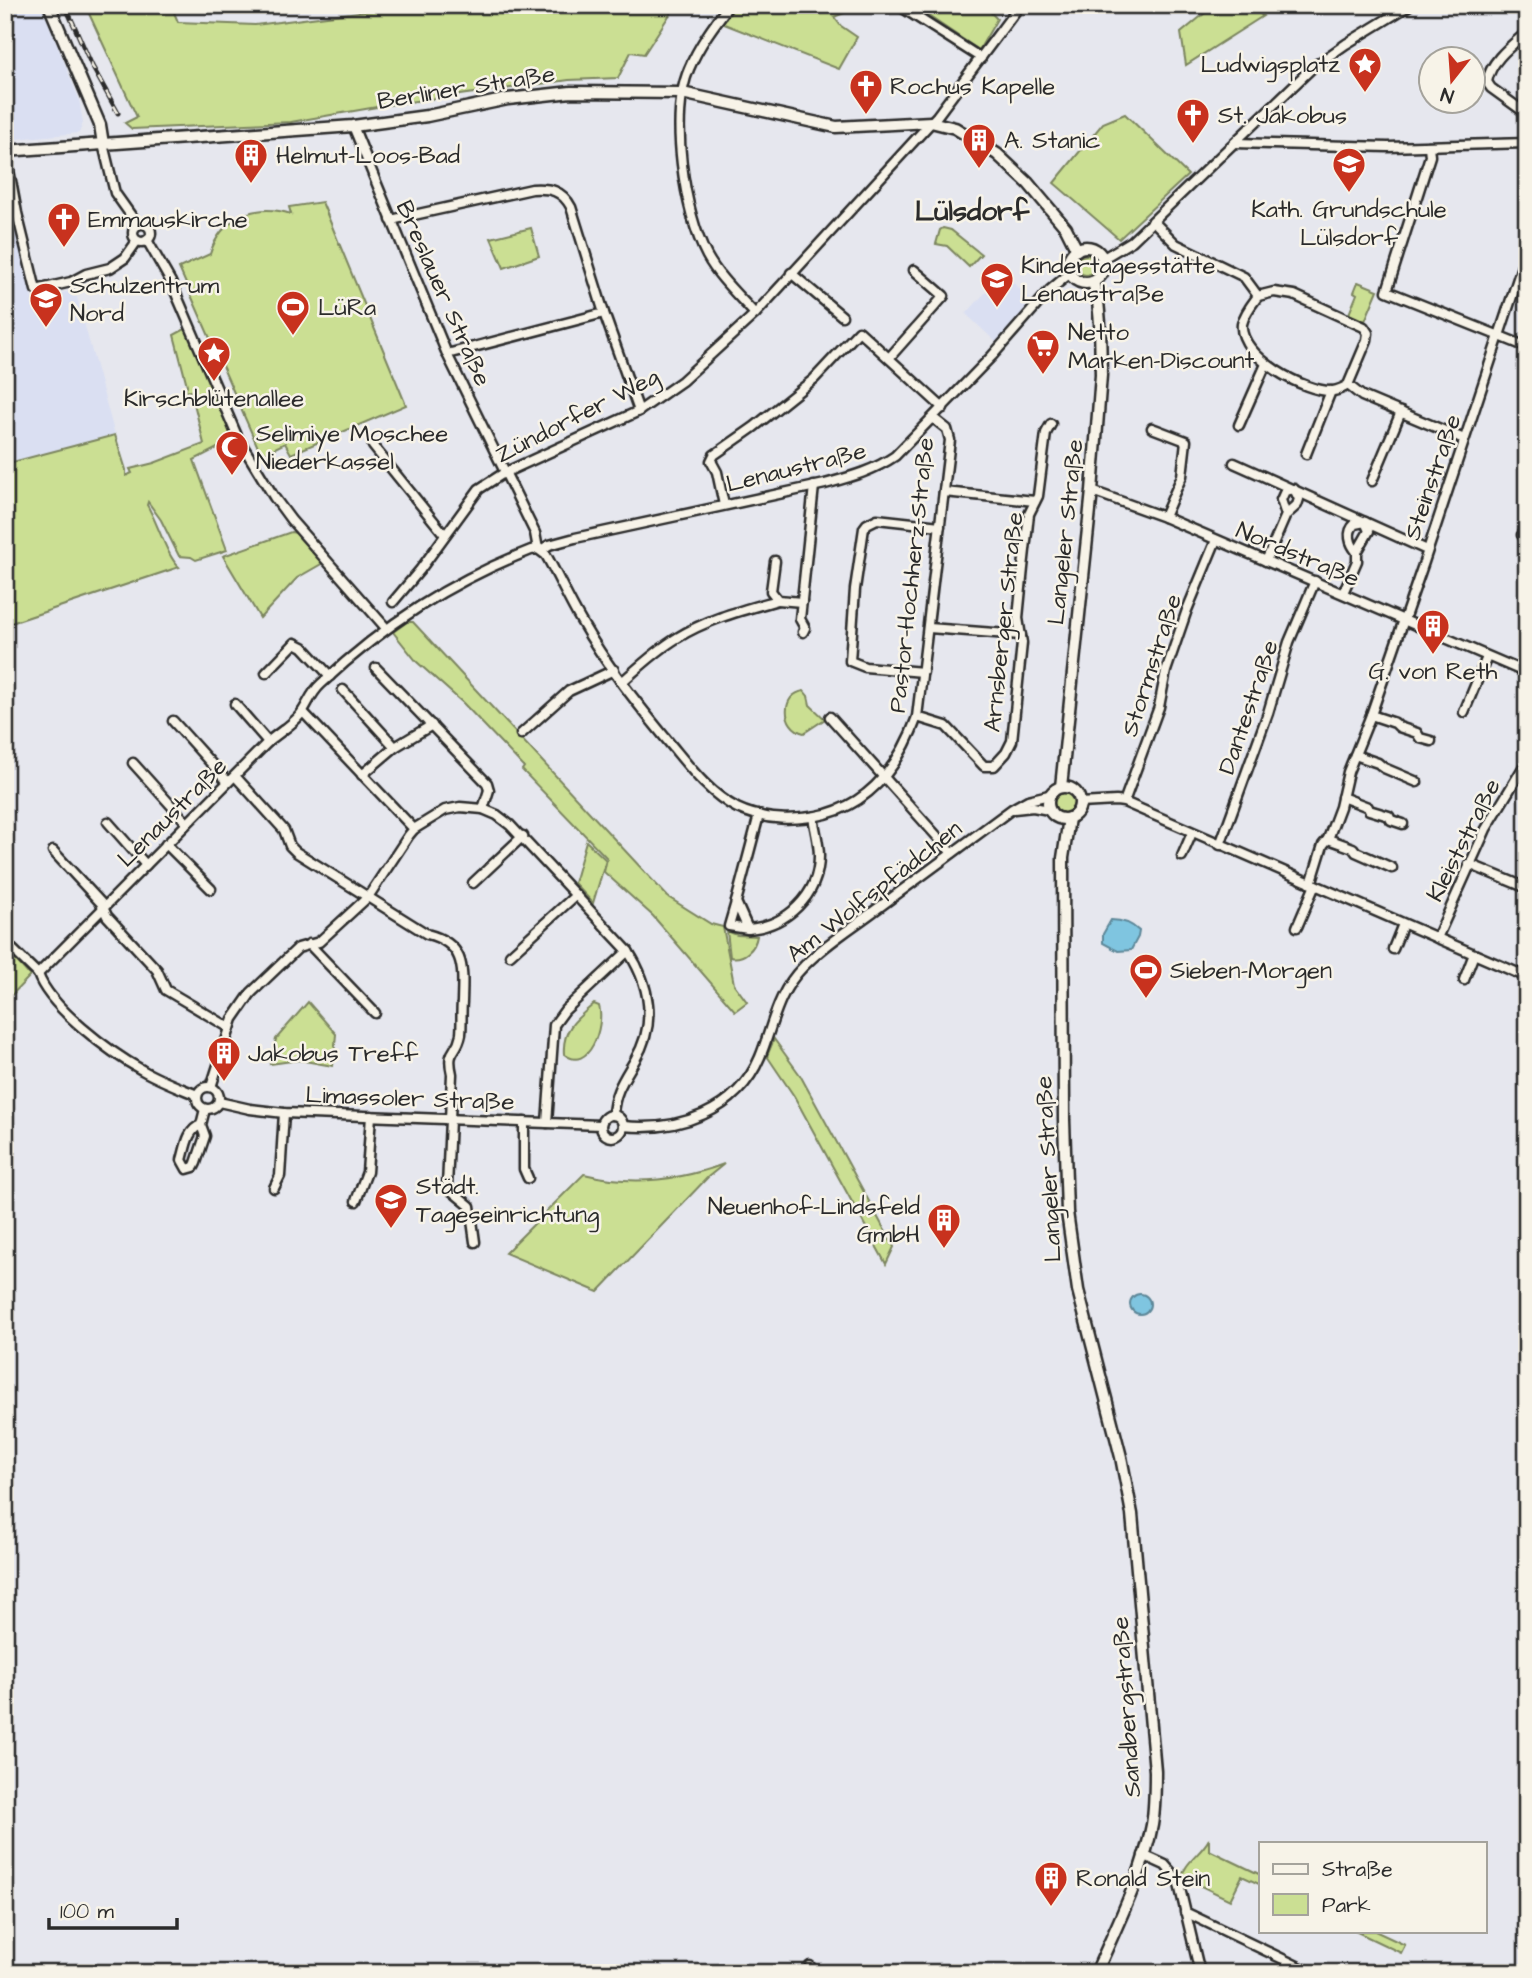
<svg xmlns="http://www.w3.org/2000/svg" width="1532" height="1978" font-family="'Architects Daughter',sans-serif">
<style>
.built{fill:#dadff2}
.green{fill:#cbdf93;stroke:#7b855f;stroke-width:2}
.water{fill:#7fc5e0;stroke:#5d8798;stroke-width:2}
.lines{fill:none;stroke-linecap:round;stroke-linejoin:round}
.minor-casing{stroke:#2b2b2b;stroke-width:13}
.tertiary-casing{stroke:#2b2b2b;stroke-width:15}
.minor{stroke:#f7f3e8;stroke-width:8}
.tertiary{stroke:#f7f3e8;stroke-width:10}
.rail-casing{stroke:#2b2b2b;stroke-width:5}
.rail{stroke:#f7f3e8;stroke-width:2.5;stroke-dasharray:8;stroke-linecap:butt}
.labels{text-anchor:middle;stroke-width:5;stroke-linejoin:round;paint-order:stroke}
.poi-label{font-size:24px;fill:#2b2b2b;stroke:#f7f3e8;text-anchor:start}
.street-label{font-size:24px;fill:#2b2b2b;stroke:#f7f3e8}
.quarter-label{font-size:28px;font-weight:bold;fill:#2b2b2b;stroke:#f7f3e8}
</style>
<rect width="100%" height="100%" fill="#e6e7ee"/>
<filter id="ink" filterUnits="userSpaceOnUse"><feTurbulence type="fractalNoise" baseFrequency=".0143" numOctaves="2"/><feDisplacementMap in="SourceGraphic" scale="14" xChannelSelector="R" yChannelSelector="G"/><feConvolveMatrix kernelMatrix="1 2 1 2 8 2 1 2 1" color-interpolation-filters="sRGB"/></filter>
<g filter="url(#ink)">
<g class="built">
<path d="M 5,5 L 41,5 L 79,99 L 83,123 L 79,133 L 5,140 Z"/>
<path d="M 5,173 L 32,300 L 75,290 L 115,435 L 5,464 Z"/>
<path d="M 1003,273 L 1032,300 L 1021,313 L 1023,315 L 997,343 L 966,314 Z"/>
</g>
<g class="green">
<path d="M 85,5 L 171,5 L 178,22 L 255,25 L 415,5 L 676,5 L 644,54 L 631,52 L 618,78 L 569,80 L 394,104 L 291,122 L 132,129 L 125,123 L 137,117 Z"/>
<path d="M 732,5 L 847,5 L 844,13 L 834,17 L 841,26 L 857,37 L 839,69 L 719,22 Z"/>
<path d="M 912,5 L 984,5 L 997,19 L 979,50 Z"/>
<path d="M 1196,5 L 1247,5 L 1263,16 L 1186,65 L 1181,33 L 1205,13 Z"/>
<path d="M 1125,114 L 1188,175 L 1119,239 L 1054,183 L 1103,123 Z"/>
<path d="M 322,202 L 406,405 L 291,454 L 285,443 L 267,452 L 260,452 L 179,268 L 210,254 C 221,218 255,202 291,214 L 289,207 Z"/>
<path d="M 531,228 L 539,256 L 504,268 L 491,238 Z"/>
<path d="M 943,228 L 951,230 L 981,254 L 969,267 L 947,246 L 936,244 L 940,230 Z"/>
<circle cx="1086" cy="265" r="10"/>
<path d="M 1358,282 L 1378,290 L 1365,321 L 1349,314 L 1357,294 L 1354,292 Z"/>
<path d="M 187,328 L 237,438 L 194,460 L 227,550 L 196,560 L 191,557 L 179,556 L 161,520 L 148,502 L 147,505 C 157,521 167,557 179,567 L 5,625 L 5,464 L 115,435 L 126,470 L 126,476 L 132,473 L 130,469 L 154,463 L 204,444 L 191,391 L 185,392 L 187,385 L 174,335 Z"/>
<path d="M 291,532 L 296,533 L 323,563 L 297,578 L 260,618 L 223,556 Z"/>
<path d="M 407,622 L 413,622 L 668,897 L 711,924 L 723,927 L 734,984 L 747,1002 L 735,1011 L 653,916 L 604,872 L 607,858 L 522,770 L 524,767 L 463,703 L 417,662 L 393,632 Z"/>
<path d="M 804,691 L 808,696 L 810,705 L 825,719 L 804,733 C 781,727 781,694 804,691 Z"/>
<circle cx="1064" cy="803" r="10"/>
<path d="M 586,841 L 606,860 L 593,903 L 574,883 Z"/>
<path d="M 727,931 L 737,935 L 757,936 C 755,949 744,960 730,957 Z"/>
<path d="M 5,948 L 30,976 L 5,1002 Z"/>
<path d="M 308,1002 L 336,1034 L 333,1066 L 299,1060 L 270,1064 L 276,1039 Z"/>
<path d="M 594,1004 L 599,1006 C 605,1025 589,1074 564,1054 C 562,1029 577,1018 594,1004 Z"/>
<path d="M 774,1039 L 800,1075 L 894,1247 L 886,1264 L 794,1096 L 767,1056 Z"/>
<path d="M 724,1164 L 708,1177 L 598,1292 L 505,1253 L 584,1174 C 632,1186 678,1181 724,1164 Z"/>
<path d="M 1209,1839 L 1209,1850 L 1261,1875 L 1261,1885 L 1242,1876 L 1230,1900 L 1182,1877 C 1184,1863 1202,1853 1209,1839 Z"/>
<path d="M 1355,1931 L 1375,1931 L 1405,1945 L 1401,1953 Z"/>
</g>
<g class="water">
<path d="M 1111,920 C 1122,920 1131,923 1139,931 L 1138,937 L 1131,950 L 1118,951 L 1103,943 L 1103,934 Z"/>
<circle cx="1140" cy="1304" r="10"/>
</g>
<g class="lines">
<defs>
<g id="minor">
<path d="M 729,5 C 714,25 699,45 689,69 C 669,115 684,213 707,256 C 719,278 739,296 755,314"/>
<path d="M 898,5 L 981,58"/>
<path d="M 1527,32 C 1512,45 1490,61 1487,82 L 1491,88 L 1527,114"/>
<path d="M 353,126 L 447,354 L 535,533 L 538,549"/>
<path d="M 1235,143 L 1388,147 L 1527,143"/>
<path d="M 103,144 L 115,193 L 137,224"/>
<path d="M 1429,146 L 1430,156 L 1387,291 L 1527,347"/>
<path d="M 9,170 L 17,213 L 36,290 L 71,282 L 86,274 L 110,268 L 125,258 L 137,241"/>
<path d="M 391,220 L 532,189 C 550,188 562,190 571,207 L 604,313 L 639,411"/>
<path d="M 1153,221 L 1176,244 L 1244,277 L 1258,296"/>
<circle cx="142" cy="233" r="9"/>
<path d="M 147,240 L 171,282 L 238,438 L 274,497 L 291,520 L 386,628"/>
<path d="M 1102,259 L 1132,241 L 1313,67 L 1346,44 L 1410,5"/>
<path d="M 791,273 L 842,316"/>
<path d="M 1274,292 L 1294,295 L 1364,327 L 1368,333 L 1367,340 L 1348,385 C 1343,388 1339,390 1333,391 C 1306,393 1238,356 1242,324 C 1244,314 1252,304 1258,296 Z"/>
<path d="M 447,354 L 604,313"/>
<path d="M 889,358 L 944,296 L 914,270"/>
<path d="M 1348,385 L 1362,396 L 1464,439"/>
<path d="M 1239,425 L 1266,364"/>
<path d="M 1152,428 L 1186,441 L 1182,476 L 1164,517"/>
<path d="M 373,446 L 445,535"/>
<path d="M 1306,454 L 1331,391"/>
<path d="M 1234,463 L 1427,550"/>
<path d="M 1372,481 L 1401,412"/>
<path d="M 1092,491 L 1164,517 L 1527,673"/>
<path d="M 944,492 L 1035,501"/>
<path d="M 724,505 L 717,472 L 711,461 L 714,455 L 754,427 L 814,379 L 859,331 L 943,408"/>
<path d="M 1522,535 L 1527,537"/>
<path d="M 541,550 L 549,545 L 575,538 L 825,484 C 850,477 873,471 895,456 L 992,356 L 1050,290 L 1069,274"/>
<path d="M 775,561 L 771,591 L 778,600 L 802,602"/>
<path d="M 1266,561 L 1286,515 L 1297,505 L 1299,499 L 1294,489 L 1285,491 L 1281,500 L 1286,515"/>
<path d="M 1343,593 L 1357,561 L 1357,552 L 1369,531 L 1365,522 L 1355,524 C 1346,532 1350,544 1357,552"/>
<path d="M 393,602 L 420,570 L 479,489 L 504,473 L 639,411 L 682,381 L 755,314 L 937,116 L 1020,5"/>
<path d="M 929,628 L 1021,635"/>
<path d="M 803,632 L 805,628 L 800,619 L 814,486"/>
<path d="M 376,668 L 487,783 L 489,790 L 483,809"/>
<path d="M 923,672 L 865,667 L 850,661 L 855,589 L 864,528 L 867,524 L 877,519 L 940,526"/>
<path d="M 266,673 L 295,643 L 303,647 L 330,676"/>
<path d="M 622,682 C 639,667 657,650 677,638 C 707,619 743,610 778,600"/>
<path d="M 343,690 L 395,747"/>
<path d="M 235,704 L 268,742"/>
<path d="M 303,712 L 414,829"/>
<path d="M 1464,712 L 1487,657"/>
<path d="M 1371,715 L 1395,723 L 1399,727 L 1417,733 L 1420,738 L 1431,741"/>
<path d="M 830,717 L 952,853"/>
<path d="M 917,717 L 946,726 L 984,766 L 994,766 L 1006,753 L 1012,741 L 1022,643 L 1018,618 L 1023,568 L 1029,514 L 1038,496 L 1046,433 L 1051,424"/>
<path d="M 173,721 L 228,782"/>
<path d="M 521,734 L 569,691 L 614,670"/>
<path d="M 1355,755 L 1378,763 L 1384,768 L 1417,782"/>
<path d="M 133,763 L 187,823"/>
<path d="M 362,775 L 395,747 L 432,725"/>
<path d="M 235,776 L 284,830 L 290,846 L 296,852 L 427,934 C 466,944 463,968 462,1002 C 461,1012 462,1024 461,1034 C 457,1055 446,1048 452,1074 L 447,1187 L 470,1206 L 475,1242"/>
<path d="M 1342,797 L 1368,807 L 1369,810 L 1389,816 L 1391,820 L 1403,824"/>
<path d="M 1124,802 L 1159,707 L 1166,671 L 1187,610 L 1216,540"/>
<path d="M 1080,803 L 1116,801 L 1124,802 L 1527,977"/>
<path d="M 1014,809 L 1033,807 L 1049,810"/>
<path d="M 108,822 L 146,865"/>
<path d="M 1328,839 L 1353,848 L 1356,852 L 1392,868"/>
<path d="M 166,844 L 211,889"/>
<path d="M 1220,845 L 1268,713 L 1289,642 L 1315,581"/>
<path d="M 53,851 L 101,903 L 107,916 L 157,970 L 166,990 L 230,1028"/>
<path d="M 1182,856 L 1192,833"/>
<path d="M 1469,864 L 1527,888"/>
<path d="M 473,883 L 523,836"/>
<path d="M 1311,884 L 1323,845 L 1328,839 L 1340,807 L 1348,772 L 1371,715 L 1424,562 L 1527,251"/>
<path d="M 736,902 L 759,815"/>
<path d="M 736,902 L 748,929 L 729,926 Z"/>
<path d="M 1297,927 L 1315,885"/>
<path d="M 748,929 C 786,926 819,896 819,856 C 819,843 815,830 813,817"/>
<path d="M 1437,938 L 1486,829 L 1527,761"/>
<path d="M 5,942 L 38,974"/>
<path d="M 309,944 L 375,1013"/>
<path d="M 1393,949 L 1403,924"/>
<path d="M 510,955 L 576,895"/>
<path d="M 38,974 L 268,742 C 278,733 291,726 300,715 C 308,705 310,694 321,684 C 385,624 450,582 531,550 L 538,549 L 546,555 C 558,576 568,599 581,621 C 606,665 639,706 672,746 C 691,769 710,794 737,808 C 764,821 797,821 826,814 C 874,801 901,761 917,717 L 950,440 L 947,429 L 933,418"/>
<path d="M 38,974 C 49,1007 111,1053 142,1070 C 159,1080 178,1087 197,1095"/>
<path d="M 1464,980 L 1474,954"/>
<circle cx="208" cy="1098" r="11"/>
<path d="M 211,1087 L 233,1019 L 251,993 L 298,948 L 319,942 L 368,897 L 409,835 L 414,829 L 445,810 L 460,807 L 483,809 L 497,815 L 510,825 L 628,951 C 650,985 657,1023 635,1060 C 624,1079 614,1092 613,1115"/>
<path d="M 219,1102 L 250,1109 L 284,1113 L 601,1125"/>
<circle cx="612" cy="1126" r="11"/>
<path d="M 524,1122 L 524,1169 L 528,1178"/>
<path d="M 547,1123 L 554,1025 L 565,1010 L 628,951"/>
<path d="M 201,1125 L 205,1136 L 196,1163 L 194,1167 L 187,1169 L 182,1160 C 186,1147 187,1130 201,1125 L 205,1109"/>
<path d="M 623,1126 C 678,1132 737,1112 760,1057 C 773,1025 777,993 803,967 C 824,945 850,929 874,911 C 920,877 966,843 1012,809 L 1028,800 L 1049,795"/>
<path d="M 274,1188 L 280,1176 L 284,1113"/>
<path d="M 356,1201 L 367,1172 L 371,1116"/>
<path d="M 1143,1855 L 1165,1865 L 1178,1880 L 1200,1973"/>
<path d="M 1185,1912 L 1312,1973"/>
<path d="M 810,1973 L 810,1966"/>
</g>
<g id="tertiary">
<path d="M 49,5 L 100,125 L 103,144"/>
<path d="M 5,151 L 353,126 L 427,116 L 508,99 L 571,92 L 682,93 L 836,127 L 931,122 L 955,128 L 997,154 L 1028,183 L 1066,228 L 1077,250"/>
<circle cx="1086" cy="265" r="18"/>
<circle cx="1064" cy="803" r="16"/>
<path d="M 1061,787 L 1092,491 L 1101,375 L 1100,323 L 1098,301 L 1093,282"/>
<path d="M 1069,818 L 1063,858 L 1064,1120 L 1067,1212 L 1078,1290 L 1121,1457 L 1132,1514 L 1155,1771 C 1155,1789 1155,1807 1152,1825 C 1143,1874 1116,1927 1096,1973"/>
</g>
</defs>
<use href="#minor" class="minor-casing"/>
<use href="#tertiary" class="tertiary-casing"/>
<use href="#minor" class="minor"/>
<use href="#tertiary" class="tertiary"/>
<defs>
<path id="rail" d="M 65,5 L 92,66 L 118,113"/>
</defs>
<use href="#rail" class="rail-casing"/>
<use href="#rail" class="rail"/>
</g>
</g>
<defs>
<symbol id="sight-pin" viewBox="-11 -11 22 30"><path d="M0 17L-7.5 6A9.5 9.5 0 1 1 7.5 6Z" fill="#c8321e" stroke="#f7f3e8"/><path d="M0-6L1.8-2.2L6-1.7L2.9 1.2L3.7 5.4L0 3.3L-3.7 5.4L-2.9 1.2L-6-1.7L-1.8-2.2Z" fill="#fff"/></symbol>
<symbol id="church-pin" viewBox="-11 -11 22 30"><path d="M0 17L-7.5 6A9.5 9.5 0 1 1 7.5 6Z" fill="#c8321e" stroke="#f7f3e8"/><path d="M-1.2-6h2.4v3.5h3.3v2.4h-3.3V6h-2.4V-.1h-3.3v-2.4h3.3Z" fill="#fff"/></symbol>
<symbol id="building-pin" viewBox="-11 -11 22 30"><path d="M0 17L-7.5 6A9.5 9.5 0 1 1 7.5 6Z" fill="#c8321e" stroke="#f7f3e8"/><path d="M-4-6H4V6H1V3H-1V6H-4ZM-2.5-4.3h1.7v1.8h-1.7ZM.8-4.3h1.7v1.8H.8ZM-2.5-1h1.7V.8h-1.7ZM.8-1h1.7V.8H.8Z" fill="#fff"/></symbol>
<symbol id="school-pin" viewBox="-11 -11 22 30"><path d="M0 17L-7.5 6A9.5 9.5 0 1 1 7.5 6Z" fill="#c8321e" stroke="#f7f3e8"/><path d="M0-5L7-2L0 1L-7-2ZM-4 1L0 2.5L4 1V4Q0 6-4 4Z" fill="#fff"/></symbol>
<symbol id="stadium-pin" viewBox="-11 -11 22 30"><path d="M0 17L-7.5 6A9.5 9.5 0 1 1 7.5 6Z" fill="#c8321e" stroke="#f7f3e8"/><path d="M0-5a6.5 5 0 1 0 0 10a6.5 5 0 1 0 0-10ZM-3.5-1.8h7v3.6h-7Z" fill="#fff"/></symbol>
<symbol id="supermarket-pin" viewBox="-11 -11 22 30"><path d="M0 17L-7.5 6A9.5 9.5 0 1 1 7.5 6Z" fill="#c8321e" stroke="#f7f3e8"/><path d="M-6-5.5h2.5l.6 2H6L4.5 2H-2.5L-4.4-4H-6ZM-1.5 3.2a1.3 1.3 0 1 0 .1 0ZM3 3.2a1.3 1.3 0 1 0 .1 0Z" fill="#fff"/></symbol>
<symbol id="mosque-pin" viewBox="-11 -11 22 30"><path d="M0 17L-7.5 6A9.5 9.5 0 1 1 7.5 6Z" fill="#c8321e" stroke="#f7f3e8"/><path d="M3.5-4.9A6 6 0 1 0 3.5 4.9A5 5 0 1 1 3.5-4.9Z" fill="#fff"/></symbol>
</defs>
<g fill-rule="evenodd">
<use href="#sight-pin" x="1346" y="45" width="38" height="52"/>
<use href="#church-pin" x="847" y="67" width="38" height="52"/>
<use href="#church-pin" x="1174" y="96" width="38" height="52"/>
<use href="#building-pin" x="960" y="121" width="38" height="52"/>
<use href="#building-pin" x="232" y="136" width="38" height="52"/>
<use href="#school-pin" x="1330" y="145" width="38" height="52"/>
<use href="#church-pin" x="45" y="200" width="38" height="52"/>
<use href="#school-pin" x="978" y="260" width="38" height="52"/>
<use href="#school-pin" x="27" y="280" width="38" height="52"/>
<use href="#stadium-pin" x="274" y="288" width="38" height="52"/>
<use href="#supermarket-pin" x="1024" y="327" width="38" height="52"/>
<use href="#sight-pin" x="195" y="334" width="38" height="52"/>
<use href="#mosque-pin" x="213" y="428" width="38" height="52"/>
<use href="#building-pin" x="1414" y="607" width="38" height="52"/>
<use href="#stadium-pin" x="1127" y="951" width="38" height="52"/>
<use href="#building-pin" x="205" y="1034" width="38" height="52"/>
<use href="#school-pin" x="372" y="1181" width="38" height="52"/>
<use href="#building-pin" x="925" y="1201" width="38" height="52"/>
<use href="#building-pin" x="1032" y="1859" width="38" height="52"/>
</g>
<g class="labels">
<g class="poi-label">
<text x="1340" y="72" text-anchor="end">Ludwigsplatz</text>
<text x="890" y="94">Rochus Kapelle</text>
<text x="1218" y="123">St. Jakobus</text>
<text x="1004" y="148">A. Stanic</text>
<text x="276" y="163">Helmut-Loos-Bad</text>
<text x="1349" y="217" text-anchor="middle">Kath. Grundschule<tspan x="1349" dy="28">Lülsdorf</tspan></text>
<text x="88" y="227">Emmauskirche</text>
<text x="1021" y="273">Kindertagesstätte<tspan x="1021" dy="28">Lenaustraße</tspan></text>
<text x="70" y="293">Schulzentrum<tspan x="70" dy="28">Nord</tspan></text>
<text x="318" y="315">LüRa</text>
<text x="1068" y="340">Netto<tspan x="1068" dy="28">Marken-Discount</tspan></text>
<text x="214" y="406" text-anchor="middle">Kirschblütenallee</text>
<text x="256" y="441">Selimiye Moschee<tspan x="256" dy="28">Niederkassel</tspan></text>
<text x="1433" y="679" text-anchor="middle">G. von Reth</text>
<text x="1170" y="978">Sieben-Morgen</text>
<text x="248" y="1061">Jakobus Treff</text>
<text x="416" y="1194">Städt.<tspan x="416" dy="28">Tageseinrichtung</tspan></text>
<text x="920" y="1214" text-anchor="end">Neuenhof-Lindsfeld<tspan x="920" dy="28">GmbH</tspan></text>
<text x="1076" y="1886">Ronald Stein</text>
</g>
<g class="street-label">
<text transform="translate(466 87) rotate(-9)" y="8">Berliner Straße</text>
<text transform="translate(444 293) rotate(66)" y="8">Breslauer Straße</text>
<text transform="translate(577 415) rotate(-27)" y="8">Zündorfer Weg</text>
<text transform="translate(796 467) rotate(-14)" y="8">Lenaustraße</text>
<text transform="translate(1432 477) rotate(-71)" y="8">Steinstraße</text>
<text transform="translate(1065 532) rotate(-84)" y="8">Langeler Straße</text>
<text transform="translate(1298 554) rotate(23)" y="8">Nordstraße</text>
<text transform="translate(911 575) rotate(-84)" y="8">Pastor-Hochherz-Straße</text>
<text transform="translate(1003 622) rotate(-84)" y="8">Arnsberger Straße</text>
<text transform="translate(1151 665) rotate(-72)" y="8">Stormstraße</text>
<text transform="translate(1248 707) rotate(-71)" y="8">Dantestraße</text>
<text transform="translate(172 812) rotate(-45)" y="8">Lenaustraße</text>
<text transform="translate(1463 840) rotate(-63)" y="8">Kleiststraße</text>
<text transform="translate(874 891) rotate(-38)" y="8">Am Wolfspfädchen</text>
<text transform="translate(410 1098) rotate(2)" y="8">Limassoler Straße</text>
<text transform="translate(1048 1169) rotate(-93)" y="8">Langeler Straße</text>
<text transform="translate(1126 1707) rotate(-94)" y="8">Sandbergstraße</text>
</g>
<g class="quarter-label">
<text x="972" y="220">Lülsdorf</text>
</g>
</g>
<rect width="1532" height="1978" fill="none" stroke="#f7f3e8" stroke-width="28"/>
<rect x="14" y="14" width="1504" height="1950" fill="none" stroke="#2b2b2b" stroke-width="2.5" filter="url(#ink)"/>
<rect x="1259" y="1842" width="228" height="91" fill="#f7f3e8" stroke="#a5a39c" stroke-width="2"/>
<rect x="1273" y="1864" width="35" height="10" fill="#f7f3e8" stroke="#a5a39c" stroke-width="2"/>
<text x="1322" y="1876" font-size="21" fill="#2b2b2b">Straße</text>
<rect x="1273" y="1894" width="35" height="21" fill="#cbdf93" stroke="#a5a39c" stroke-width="2"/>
<text x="1322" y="1912" font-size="21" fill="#2b2b2b">Park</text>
<g transform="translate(1452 80) rotate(197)"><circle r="33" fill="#f7f3e8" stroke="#a5a39c" stroke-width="2"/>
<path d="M0-5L12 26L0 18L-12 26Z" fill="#c8321e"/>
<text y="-10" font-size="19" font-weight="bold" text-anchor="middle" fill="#2b2b2b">N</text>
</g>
<path d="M49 1918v10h128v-10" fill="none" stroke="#2b2b2b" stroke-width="3.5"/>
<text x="60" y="1918" font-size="21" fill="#2b2b2b" stroke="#f7f3e8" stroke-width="5" paint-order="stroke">100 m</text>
</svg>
